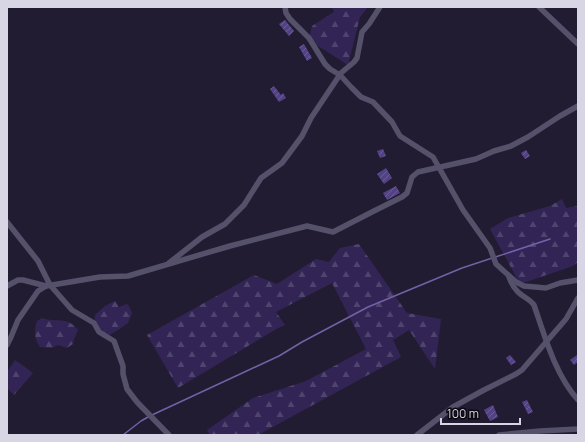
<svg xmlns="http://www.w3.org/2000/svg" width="585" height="442" font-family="Manrope,sans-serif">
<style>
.forest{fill:url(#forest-firs)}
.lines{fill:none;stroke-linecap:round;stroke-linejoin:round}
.stream{stroke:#7262a6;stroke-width:1.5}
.building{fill:url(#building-hatch)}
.street{stroke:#55516a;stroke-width:5.5}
</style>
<defs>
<pattern id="forest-firs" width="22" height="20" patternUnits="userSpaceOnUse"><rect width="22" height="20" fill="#322556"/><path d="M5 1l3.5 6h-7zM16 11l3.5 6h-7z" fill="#4f446e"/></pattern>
<pattern id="building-hatch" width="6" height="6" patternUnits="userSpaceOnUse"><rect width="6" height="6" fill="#544384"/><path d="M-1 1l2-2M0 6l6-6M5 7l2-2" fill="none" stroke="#6c5d95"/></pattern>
</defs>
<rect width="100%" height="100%" fill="#211c32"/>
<g class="forest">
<path d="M 332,7 L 368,7 L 360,17 L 348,65 L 312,42 L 309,38 L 312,26 L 334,12 Z"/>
<path d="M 562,199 L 566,208 L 578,206 L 578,262 L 573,266 L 520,284 L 490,229 L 508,218 L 550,206 Z"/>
<path d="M 359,244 L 407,313 L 441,319 L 435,369 L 409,330 L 393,340 L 401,357 L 258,435 L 210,435 L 207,430 L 253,398 L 306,381 L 366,349 L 332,283 L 276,312 L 285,325 L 278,328 L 178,388 L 147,335 L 254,275 L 277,284 L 316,259 L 329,262 L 340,248 Z"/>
<path d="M 115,301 L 119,307 L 127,304 L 129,306 L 132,313 L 128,323 L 118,330 L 106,337 L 94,323 L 95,315 L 105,306 Z"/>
<path d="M 42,318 C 45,319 48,320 52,320 C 64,321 69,319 78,330 L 74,339 L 73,344 L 67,348 L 58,345 L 52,348 L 40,347 C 34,338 34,331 37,321 Z"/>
<path d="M 15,360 L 33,373 L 14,395 L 7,388 L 7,372 Z"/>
</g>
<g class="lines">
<g class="stream">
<path d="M 152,415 L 279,356 L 302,342 L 368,307 L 462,268 L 550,239"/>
<path d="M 123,435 L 141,421 L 148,417"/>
</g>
</g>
<g class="building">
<path d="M 285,20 L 294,31 L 289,36 L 279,24 Z"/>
<path d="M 304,44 L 312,58 L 307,61 L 299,47 Z"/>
<path d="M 274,86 L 281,95 L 283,93 L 286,98 L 279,102 L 270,89 Z"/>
<path d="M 383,149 L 386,156 L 380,158 L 377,151 Z"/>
<path d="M 526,150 L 530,156 L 525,159 L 521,153 Z"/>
<path d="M 386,168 L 392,178 L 384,184 L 377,174 Z"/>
<path d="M 396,186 L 400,193 L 387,200 L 383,193 Z"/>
<path d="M 510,355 L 516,362 L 511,365 L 506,358 Z"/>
<path d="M 577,355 L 578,357 L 578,362 L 574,365 L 570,360 Z"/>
<path d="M 527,400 L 533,412 L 528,414 L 522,402 Z"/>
<path d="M 493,405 L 498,417 L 490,421 L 484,410 Z"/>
</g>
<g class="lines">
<g class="street">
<path d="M 285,7 L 286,13 L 290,19 L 309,38 L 325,64 L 330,69 L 340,75 L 351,87 L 361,97 L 373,102 L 392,122 L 400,136 L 433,157 L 463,210 L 490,248 L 496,264 L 516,282 L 524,286 L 546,288 L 560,283 L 578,280"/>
<path d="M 539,7 L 578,44"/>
<path d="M 7,222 L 38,261 L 50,285 L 72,310 L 94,323 L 99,332 L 114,341 L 123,366 L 123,374 L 127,389 L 137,402 L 169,435"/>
<path d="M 169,263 L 202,237 L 225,224 L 244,205 L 261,178 L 282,163 L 302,136 L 311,118 L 341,73 L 354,62 L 357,58 L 362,32 L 369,24 L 380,7"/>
<path d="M 509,277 C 511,283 514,288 518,292 C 523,297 530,299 534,305 C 545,337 555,374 578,400"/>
<path d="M 7,286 L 18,280 L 23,280 L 46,286"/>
<path d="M 7,345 L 11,337 L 18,320 L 38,291 L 46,286 L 100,277 L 128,276 L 230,246 L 307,226 L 333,232 L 374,211 L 402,197 L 407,193 L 412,177 L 418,172 L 476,159 L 494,151 L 511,146 L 528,137 L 560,116 L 578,106"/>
<path d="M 417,435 L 453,407 L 484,390 L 516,374 L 522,370 L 566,319 L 578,298"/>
<path d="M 499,435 L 540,431 L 578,429"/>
</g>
</g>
<rect width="585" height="442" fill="none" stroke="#d8d6e5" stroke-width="16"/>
<path d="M441 418v6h79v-6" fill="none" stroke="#d8d6e5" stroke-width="2"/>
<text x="447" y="418" font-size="12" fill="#d8d6e5" stroke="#0a0811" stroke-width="3" paint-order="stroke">100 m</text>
</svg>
